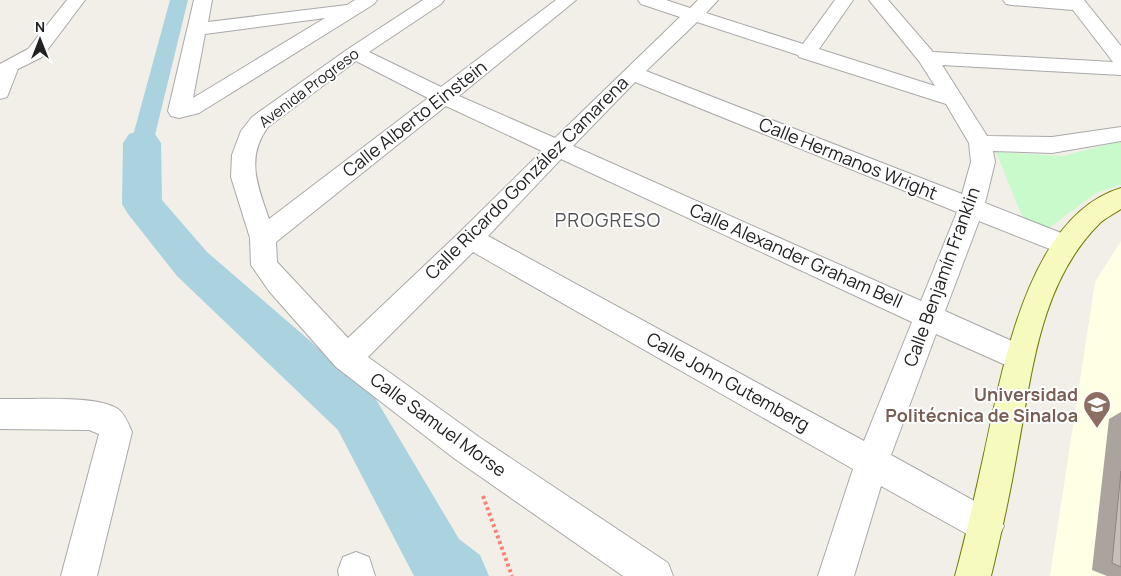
<svg xmlns="http://www.w3.org/2000/svg" width="1121" height="576" font-family="Manrope,sans-serif">
<style>
.education{fill:#ffffe5}
.park{fill:#c8facc}
.lines{fill:none;stroke-linecap:round;stroke-linejoin:round}
.canal{fill:#aad3df;fill-rule:evenodd}
.river{fill:#aad3df;fill-rule:evenodd}
.street-casing{stroke:#a9a9a9;stroke-width:2}
.secondary-casing{stroke:#707d05;stroke-width:2}
.path{stroke:#fa8072;stroke-width:4;stroke-dasharray:3 3;stroke-linecap:butt}
.street{fill:#fff;fill-rule:evenodd}
.secondary{fill:#f7fabf;fill-rule:evenodd}
.wall{fill:#aba49e}
.building{fill:#c7bfb8;stroke:#8b8681}
.labels{text-anchor:middle;stroke-width:4;stroke-linejoin:round;paint-order:stroke}
.far-street-label{font-size:15px;fill:#222;stroke:#fff}
.street-label{font-size:18px;fill:#222;stroke:#fff}
.education-label{font-size:18px;font-weight:bold;fill:#785e54;stroke:#fff;text-anchor:end}
.neighbourhood-label{font-size:19px;letter-spacing:1px;fill:#555;stroke:#fff}
</style>
<rect width="100%" height="100%" fill="#f2efe9"/>
<path class="education" d="M 1121,241 L 1121,576 L 1050,576 L 1095,282 Z"/>
<path class="park" d="M 1121,141 L 1121,185 L 1096,193 L 1046,230 L 1022,216 L 996,152 L 1063,156 Z"/>
<g class="lines">
<path class="canal" d="M 170,0 L 188,0 L 153,143 L 150,148 L 142,150 L 134,148 L 131,143 Z"/>
<path class="river" d="M 142,130 L 155,134 L 161,143 L 162,200 L 207,252 L 374,396 L 459,539 L 480,555 L 489,576 L 414,576 L 338,430 L 177,276 L 128,214 L 122,204 L 123,143 L 129,134 Z"/>
<defs>
<g id="street">
<path d="M 67,0 L 85,0 L 42,57 L 18,69 L 7,97 L 0,99 L 0,64 L 28,49 Z"/>
<path d="M 194,0 L 212,0 L 208,22 L 347,5 L 355,0 L 377,0 L 374,4 L 199,113 L 179,118 L 171,116 L 168,111 ZM 325,18 L 193,98 L 205,34 Z"/>
<path d="M 423,0 L 444,0 L 441,4 L 369,52 L 441,87 L 556,0 L 576,0 L 459,96 L 555,138 L 680,17 L 641,4 L 638,0 L 666,0 L 690,8 L 698,0 L 718,0 L 706,13 L 803,44 L 835,0 L 853,0 L 819,49 L 935,86 L 919,61 L 869,0 L 888,0 L 933,52 L 1113,62 L 1073,10 L 1012,5 L 1006,4 L 1003,0 L 1084,0 L 1121,46 L 1121,75 L 942,65 L 987,136 L 1052,137 L 1121,127 L 1121,141 L 1052,153 L 993,151 L 995,162 L 985,203 L 1074,238 L 1078,245 L 1074,252 L 1065,255 L 979,221 L 945,311 L 1030,349 L 1034,358 L 1030,367 L 1019,371 L 936,334 L 891,455 L 998,514 L 1004,526 L 998,538 L 986,544 L 974,538 L 881,486 L 854,576 L 818,576 L 853,469 L 473,252 L 368,357 L 479,437 L 668,563 L 673,576 L 623,576 L 455,459 L 336,367 L 269,291 L 251,265 L 250,238 L 231,177 L 232,155 L 241,131 L 252,117 L 348,49 ZM 697,22 L 798,55 L 799,57 L 946,104 L 969,143 L 971,162 L 962,194 L 646,71 ZM 356,61 L 428,98 L 269,219 C 258,187 245,158 268,127 ZM 635,82 L 957,212 L 921,301 L 573,146 ZM 446,106 L 542,151 L 461,231 L 348,338 L 277,262 L 276,242 ZM 561,159 L 912,322 L 864,441 L 488,236 Z"/>
<path d="M 0,399 C 28,400 96,394 118,409 C 125,414 129,425 132,432 L 97,576 L 61,576 L 99,434 L 89,430 L 0,429 Z"/>
<path d="M 356,552 L 369,557 L 375,576 L 339,576 L 338,570 L 343,557 Z"/>
</g>
<path id="secondary" d="M 1121,188 L 1121,209 C 1114,214 1105,218 1099,224 C 1039,284 1032,374 1017,453 C 1010,494 1001,535 991,576 L 955,576 C 966,536 975,495 984,454 C 1002,372 1027,216 1121,188 Z"/>
</defs>
<use href="#street" class="street-casing"/>
<use href="#secondary" class="secondary-casing"/>
<path class="path" d="M 483,496 L 512,576"/>
<use href="#street" class="street"/>
<use href="#secondary" class="secondary"/>
</g>
<path class="wall" d="M 1121,412 L 1121,576 L 1107,576 L 1092,570 L 1109,419 Z"/>
<path class="building" d="M 1121,471 L 1121,567 L 1112,563 Z"/>
<defs>
<symbol id="university-pin" viewBox="-11 -11 22 30"><path d="M0 17L-7.5 6A9.5 9.5 0 1 1 7.5 6Z" fill="#8d6e63" stroke="#fff"/><path d="M0-5L7-2L0 1L-7-2ZM-4 1L0 2.5L4 1V4Q0 6-4 4Z" fill="#fff"/></symbol>
</defs>
<g fill-rule="evenodd">
<use href="#university-pin" x="1081" y="389" width="32" height="43"/>
</g>
<g class="labels">
<g class="far-street-label">
<text transform="translate(309 88) rotate(-37)" y="5">Avenida Progreso</text>
</g>
<g class="street-label">
<text transform="translate(415 119) rotate(-38)" y="6">Calle Alberto Einstein</text>
<text transform="translate(848 159) rotate(22)" y="6">Calle Hermanos Wright</text>
<text transform="translate(527 178) rotate(-45)" y="6">Calle Ricardo González Camarena</text>
<text transform="translate(796 256) rotate(24)" y="6">Calle Alexander Graham Bell</text>
<text transform="translate(942 277) rotate(-70)" y="6">Calle Benjamín Franklin</text>
<text transform="translate(728 382) rotate(29)" y="6">Calle John Gutemberg</text>
<text transform="translate(438 425) rotate(36)" y="6">Calle Samuel Morse</text>
</g>
<g class="education-label">
<text x="1078" y="401">Universidad<tspan x="1078" dy="21">Politécnica de Sinaloa</tspan></text>
</g>
<g class="neighbourhood-label">
<text x="608" y="227">PROGRESO</text>
</g>
</g>
<g transform="translate(40 40)" stroke="#ffffff" stroke-width="4" paint-order="stroke">
<path d="M0-4L9 19L0 12L-9 19Z" fill="#222222"/>
<text y="-8" font-size="14" font-weight="bold" text-anchor="middle" fill="#222222">N</text>
</g>
</svg>
